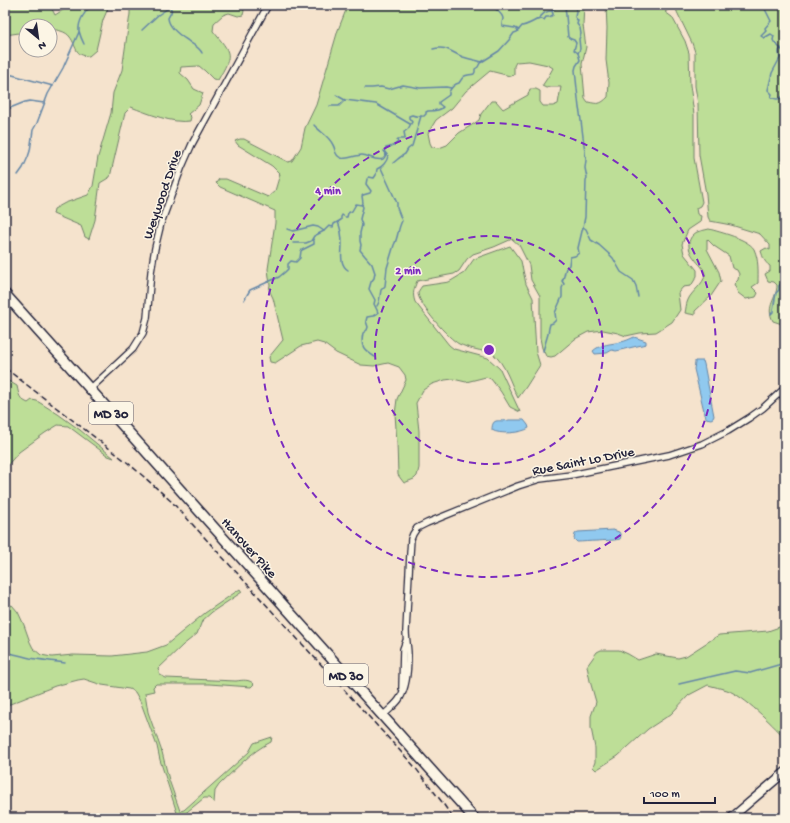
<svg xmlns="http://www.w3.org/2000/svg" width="790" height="823" font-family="'Gochi Hand',sans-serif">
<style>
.green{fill:#bdde97;stroke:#708069;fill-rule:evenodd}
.water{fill:#90c9ef;stroke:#6486a7}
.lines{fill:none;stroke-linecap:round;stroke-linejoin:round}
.stream{stroke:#6486a7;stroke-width:1.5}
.minor-casing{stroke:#22223b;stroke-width:8}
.tertiary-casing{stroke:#22223b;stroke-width:10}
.trunk-casing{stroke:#22223b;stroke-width:12}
.minor{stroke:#fcf5e5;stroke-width:5.5}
.tertiary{stroke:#fcf5e5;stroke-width:7}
.trunk{stroke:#fcf5e5;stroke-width:9}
.rail{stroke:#22223b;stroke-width:1.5;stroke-dasharray:6 3;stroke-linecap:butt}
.ring{fill:none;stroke:#7b2cbf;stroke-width:2;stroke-dasharray:7 5}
.labels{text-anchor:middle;stroke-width:3;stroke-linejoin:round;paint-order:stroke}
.shield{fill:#fcf5e5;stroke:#63616e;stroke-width:1}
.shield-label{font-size:13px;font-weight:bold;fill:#22223b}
.street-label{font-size:14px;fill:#22223b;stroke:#fcf5e5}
.centre{fill:#7b2cbf;stroke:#fcf5e5;stroke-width:2}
.ring-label{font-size:12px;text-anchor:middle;font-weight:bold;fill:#7b2cbf;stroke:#fcf5e5;stroke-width:3;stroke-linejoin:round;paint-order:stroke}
</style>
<rect width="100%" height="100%" fill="#f5e3cd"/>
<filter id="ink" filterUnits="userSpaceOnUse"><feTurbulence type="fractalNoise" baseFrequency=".025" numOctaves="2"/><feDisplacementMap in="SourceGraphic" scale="8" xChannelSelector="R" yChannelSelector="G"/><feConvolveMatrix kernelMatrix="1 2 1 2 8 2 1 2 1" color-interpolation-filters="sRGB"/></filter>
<g filter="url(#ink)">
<g class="green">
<path d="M 5,5 L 50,5 L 55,15 L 71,5 L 111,5 L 109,6 L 103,20 L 96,50 L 89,56 C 74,56 77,46 70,37 C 66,31 57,30 50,29 L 50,26 L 26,26 L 26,32 L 5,35 Z"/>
<path d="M 130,5 L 242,5 L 244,11 L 243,15 L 238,16 L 229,13 L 223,15 L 214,23 L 213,31 C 232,54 233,54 218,80 L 213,79 L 205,71 L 199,66 L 181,67 L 180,73 L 188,80 L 194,89 L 203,93 L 199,105 L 188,114 L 191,117 L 190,121 C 173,124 147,113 131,107 L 125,113 L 110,177 L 100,183 L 95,220 L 89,239 L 85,237 L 81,226 L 53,214 L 54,209 L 65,203 L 88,195 L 93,186 L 98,157 L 111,113 L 113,93 L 122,70 L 130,14 Z"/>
<path d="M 348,5 L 584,5 L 583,25 L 586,47 L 582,64 L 585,98 L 588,102 C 598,104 600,105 608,97 L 609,83 L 606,60 L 607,28 L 606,5 L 669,5 L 669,9 L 665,12 L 672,17 L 685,41 L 689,53 L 690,85 L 694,114 L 694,158 L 702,202 L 700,206 L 696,208 L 697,214 L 701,216 L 700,222 L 688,230 L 682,244 L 684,254 L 697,270 L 697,276 L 691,286 L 683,287 L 678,293 L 680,310 L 672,322 L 656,332 L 640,333 L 626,336 L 618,333 L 603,330 L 588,332 L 575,339 L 555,356 L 551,357 L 546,356 L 542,348 L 540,338 L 540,296 L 531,280 L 529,265 L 519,245 L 512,239 L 494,247 L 473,254 L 467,259 L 459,271 L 454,274 L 417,281 C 414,289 412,293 415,302 L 449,345 L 454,349 L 488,358 L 500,369 L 520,412 L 510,407 L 501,392 L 491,379 L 486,377 L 466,382 L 453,379 L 445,380 L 432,384 L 423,390 L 416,403 L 419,431 L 419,468 L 417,476 L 414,479 L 404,483 L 398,475 L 397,443 L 395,414 L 397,399 L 406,380 L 405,375 L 399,367 L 388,363 L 374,366 L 361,365 L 336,353 L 324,344 L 317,342 L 301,346 L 275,363 L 270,362 L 269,357 L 283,340 L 273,298 L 269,290 L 270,285 L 268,269 L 275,223 L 275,211 L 220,187 L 216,183 L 219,179 L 226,179 L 268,197 L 275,191 L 280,174 L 272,166 L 238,145 L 235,141 L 240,139 L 244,139 L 288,162 L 292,161 L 301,147 L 305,128 L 316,105 L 338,30 ZM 529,61 L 548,65 L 553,68 L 548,77 L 542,86 L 546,88 L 551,87 L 561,87 L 558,104 L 553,106 L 543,106 L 540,102 L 540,91 L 536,89 L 530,89 L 528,95 L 503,109 L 496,101 L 491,101 L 481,114 L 479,120 L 475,123 L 459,133 L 447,145 L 439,148 L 432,147 L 430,143 L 428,133 L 436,120 L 452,108 L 466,91 L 490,71 L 510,76 L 514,75 L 514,66 L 516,62 Z"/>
<path d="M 676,5 L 785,5 L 785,323 L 782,324 L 773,321 C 765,306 777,299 777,285 L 774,282 L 768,281 L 765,274 L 770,271 L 770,266 C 764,262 763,257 761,251 L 766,248 L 770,250 L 770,245 L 760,234 L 731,225 L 710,221 L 708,217 L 706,194 L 699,155 L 698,104 L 695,86 L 695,52 L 692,43 L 677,12 Z"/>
<path d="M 709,229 C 720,232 748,239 754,249 C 759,260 758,272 758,283 L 752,287 L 758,293 L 756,297 L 746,299 L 738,293 L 734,284 L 738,280 L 739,274 L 737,270 L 732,268 L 729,256 L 714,246 L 707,239 L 707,249 L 719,272 L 721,281 L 711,296 L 695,311 L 695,315 L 685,313 C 686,309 686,304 688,300 C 691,292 704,284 705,275 C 705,268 698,264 695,259 C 688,251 685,239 697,232 C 700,231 705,230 709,229 Z"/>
<path d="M 510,246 L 521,261 L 526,284 L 533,298 L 536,352 L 540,365 L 526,387 L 518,398 C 510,383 506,364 492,353 C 482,351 468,348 459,344 C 448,338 420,306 418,294 C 418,291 420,289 422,286 L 449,282 L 464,273 L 474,259 Z"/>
<path d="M 5,379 L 17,386 C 19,395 19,399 28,403 L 32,400 L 37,401 L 58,414 L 80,430 L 114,458 L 108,456 L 68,426 L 58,425 L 45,433 L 19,452 L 5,468 Z"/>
<path d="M 240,589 L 242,592 L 212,612 L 202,621 L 197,634 L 183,645 L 158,669 L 160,675 L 166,678 L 236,681 C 243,680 249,679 254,684 L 251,687 L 209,684 L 156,684 L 153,687 L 154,691 L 145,693 L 148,712 L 162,752 L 169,780 L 180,811 L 184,810 L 240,760 L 249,752 L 254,743 L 272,737 L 271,742 C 250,752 235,770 219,785 L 215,791 L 214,803 L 209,798 L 204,798 L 182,816 L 178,816 L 160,760 L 157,746 L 141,703 L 135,692 L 129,689 L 102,685 L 84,679 L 78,680 L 55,686 L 5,706 L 5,608 L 12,605 L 18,612 L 24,625 L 30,642 L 33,648 L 41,655 L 52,657 L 73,655 L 112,656 L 147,652 L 166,645 L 205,613 Z"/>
<path d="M 785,625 L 785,709 C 782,715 780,719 785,724 L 785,738 C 771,723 745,697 727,690 C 721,688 714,687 708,685 L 689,695 L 671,714 L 648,729 L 618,756 L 596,770 L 593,767 L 595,762 L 595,748 L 591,728 L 591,716 L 596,702 L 590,681 L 587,666 L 597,652 L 601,650 L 619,650 L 628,654 L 638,660 L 656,654 L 678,658 L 686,656 L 714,638 L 719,635 L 768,631 Z"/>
</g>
<g class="water">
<path d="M 634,337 L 646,341 L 646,344 L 616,351 L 612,350 L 607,353 L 595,354 L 593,351 C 600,344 612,344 621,342 C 626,341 630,339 634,337 Z"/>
<path d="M 695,361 L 703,361 L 704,364 L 714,416 L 713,418 L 711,419 L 706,418 L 704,411 L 694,369 L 695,363 Z"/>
<path d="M 509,420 L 524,420 L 528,425 L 529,428 C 522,433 499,435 492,430 C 492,416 500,423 509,420 Z"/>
<path d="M 613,530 L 619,532 L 621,536 L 620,539 C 612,541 605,540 597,541 C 590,541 583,542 577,542 L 574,539 L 575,534 L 578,532 Z"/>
</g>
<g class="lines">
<g class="stream">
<path d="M 168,5 C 174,11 171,12 168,18 C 169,27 179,35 187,40 C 192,45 199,46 202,53"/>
<path d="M 492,5 C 495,10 503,13 503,19 C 502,21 502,24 502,26 L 515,28 L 519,30"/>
<path d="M 565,5 L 568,37 L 571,39 L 574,40 L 576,43 L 574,50 L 578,53"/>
<path d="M 766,5 L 765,9 L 771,21 L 765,28 L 766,31 L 761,36 L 764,38 L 771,34 L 774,36 L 773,40 L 774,42 L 784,52 L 785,55"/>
<path d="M 537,20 L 542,19 L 544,20 L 546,17 L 549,17 L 553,15 L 553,14 L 552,11 L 555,8 L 556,5"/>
<path d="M 142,30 L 158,15 L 170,7"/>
<path d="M 84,44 C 82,40 80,35 79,31 C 78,21 85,11 92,5"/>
<path d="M 781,48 C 778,51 779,54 780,58 L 772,73 L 768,90 L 772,94 L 771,97 C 777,101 781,99 785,94"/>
<path d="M 433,49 C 446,45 452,53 463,57 C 469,59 475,60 482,62"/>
<path d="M 784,69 L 785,68"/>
<path d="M 5,73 L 53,86"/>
<path d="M 365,88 L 372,88 L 381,87 L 389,89 L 403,85 L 420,88 L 446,87 L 451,88"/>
<path d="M 336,95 L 345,100 L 376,104 L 410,124"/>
<path d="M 330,106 L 339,106 L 345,100"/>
<path d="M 5,110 L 25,102 L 30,101 L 44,103"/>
<path d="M 314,125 C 320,132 329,136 333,145 C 336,150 334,155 341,158 C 345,160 356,155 362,155 C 368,155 376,162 383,159 C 385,158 385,156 386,154"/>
<path d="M 393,163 C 397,160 401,156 405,154 L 408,149 L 412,146 L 421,116"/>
<path d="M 18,175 L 23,168 L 28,157 L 30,151 L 33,130 L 37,123 L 48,94 L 63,68 L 79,32"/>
<path d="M 338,222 C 341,229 342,237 342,244 C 342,253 339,264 348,270"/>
<path d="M 583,227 L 586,229 L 591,240 L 599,245 L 609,254 L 613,258 L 621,272 L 633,280 L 636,286 L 638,297"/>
<path d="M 287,229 L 293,231 L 313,226 L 318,227 L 324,231"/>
<path d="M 293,243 L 306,243 L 311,241 L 314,236 L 324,231 L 329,226 L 333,227 L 334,224 L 341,220 L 341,217 L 342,215 L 345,217 L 347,217 L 348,213 L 352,211 L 356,204 L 362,205"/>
<path d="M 785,256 L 784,259 L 785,264"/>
<path d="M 244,300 L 250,290 L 279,277 L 285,272 L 288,269 L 288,264 L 291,261 L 296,262 L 300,258 L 301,251 L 302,250 L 314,244 L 314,241 L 313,239"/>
<path d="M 377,306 L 379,302 L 381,290 L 385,286 L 387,268 L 394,245 C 398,238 398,228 402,221 L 397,208 L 397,203 L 381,168"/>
<path d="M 771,314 L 773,312 L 773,310 L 776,293 L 779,290 L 779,286 L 782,282 L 782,279 L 785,270"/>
<path d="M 543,351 L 548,334 L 549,328 L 550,324 L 553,323 L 556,320 L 555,313 L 562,297 L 562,288 L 564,284 L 562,281 C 565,276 564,273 566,268 L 569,265 L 570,257 L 575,256 L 579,253 L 578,248 L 583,227 L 585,217 L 586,180 L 587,178 L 585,168 L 586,160 L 580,113 L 579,108 L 575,70 L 576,66 L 580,60 L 578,53 L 580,49 L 579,39 L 581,34 L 580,28 L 577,24 L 578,21 L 575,17 L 576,12 L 576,5"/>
<path d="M 375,357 C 364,350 360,347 363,333 L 367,330 L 368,327 L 366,321 L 367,317 L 373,316 L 378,313 L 377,310 L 374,304 L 375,300 L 369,289 L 371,282 L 374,278 L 375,273 L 372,264 L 365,256 L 360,250 L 361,245 L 360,241 L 360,233 L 362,225 L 360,219 L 363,207 L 362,205 L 363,203 L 362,196 L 363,195 L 370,193 L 371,191 L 366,184 L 367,179 L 369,177 L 374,178 L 376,175 L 377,169 C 382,167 387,162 388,156 L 384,151 L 386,148 C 390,147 395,145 398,142 L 397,140 L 398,139 L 404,139 L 405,137 L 404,132 L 408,129 L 412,122 L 409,118 L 409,116 L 412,115 C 416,117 420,116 424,116 L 426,114 L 426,112 L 428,111 C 433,111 440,111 443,107 L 439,104 L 439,102 L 449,95 L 449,92 C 451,88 454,84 459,83 C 465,74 464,76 474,74 L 475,72 L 475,69 L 478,67 L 480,63 L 499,51 L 509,40 L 514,33 L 517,32 L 522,26 C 527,25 533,22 538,19 C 543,15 544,11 552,11"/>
<path d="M 5,653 C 14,653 21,656 30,658 C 41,660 53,661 65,663"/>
<path d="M 679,684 L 735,671 L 750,673 L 785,663"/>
</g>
<defs>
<g id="minor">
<path d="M 90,389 L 133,349 L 143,333 L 147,318 L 151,272 L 155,248 L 161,223 L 181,169 L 192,144 L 268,5"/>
<path d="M 402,688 L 403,649 L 406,641"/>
<path d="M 383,716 C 388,710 396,705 400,698 C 407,686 408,669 408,655 C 408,647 406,639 406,631 L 410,554 L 411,539 L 413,534 L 417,528 L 427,523 L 518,486 L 540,479 L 571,475 L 669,455 L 702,444 L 728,431 L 749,418 L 763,408 L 785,388"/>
</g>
<path id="tertiary" d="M 731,818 L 785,772"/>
<path id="trunk" d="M 5,294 L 474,818"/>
</defs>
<use href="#minor" class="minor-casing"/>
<use href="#tertiary" class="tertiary-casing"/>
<use href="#trunk" class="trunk-casing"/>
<use href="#minor" class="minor"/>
<use href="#tertiary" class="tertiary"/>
<use href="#trunk" class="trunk"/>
<path class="rail" d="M 5,368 L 128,463 L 143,476 L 172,502 L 414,766 L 442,802 L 453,818"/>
</g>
</g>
<g class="ring">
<circle cx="489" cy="350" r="114"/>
<circle cx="489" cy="350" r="227"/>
</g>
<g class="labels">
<g class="shield">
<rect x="89" y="402" width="44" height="22" rx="3"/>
<rect x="324" y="664" width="44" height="22" rx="3"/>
</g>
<g class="shield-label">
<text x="111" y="418">MD 30</text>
<text x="346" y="680">MD 30</text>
</g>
<g class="street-label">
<text transform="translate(161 194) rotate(-71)" y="5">Weywood Drive</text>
<text transform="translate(583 460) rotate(-11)" y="5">Rue Saint Lo Drive</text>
<text transform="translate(250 547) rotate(48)" y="5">Hanover Pike</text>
</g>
</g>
<circle cx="489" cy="350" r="6" class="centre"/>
<g class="ring-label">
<text x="328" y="194">4 min</text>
<text x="408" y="274">2 min</text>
</g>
<rect width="790" height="823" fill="none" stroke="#fcf5e5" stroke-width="20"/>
<rect x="10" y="10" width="770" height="803" fill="none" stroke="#22223b" stroke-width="1.5" filter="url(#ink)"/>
<g transform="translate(38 38) rotate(151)"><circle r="19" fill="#fcf5e5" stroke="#a5a1a1"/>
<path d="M0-3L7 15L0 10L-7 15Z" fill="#22223b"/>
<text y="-6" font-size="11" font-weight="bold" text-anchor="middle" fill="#22223b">N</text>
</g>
<path d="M644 797v6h71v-6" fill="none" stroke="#22223b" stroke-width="2"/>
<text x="650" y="797" font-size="12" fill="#22223b" stroke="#fcf5e5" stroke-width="3" paint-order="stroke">100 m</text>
</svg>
